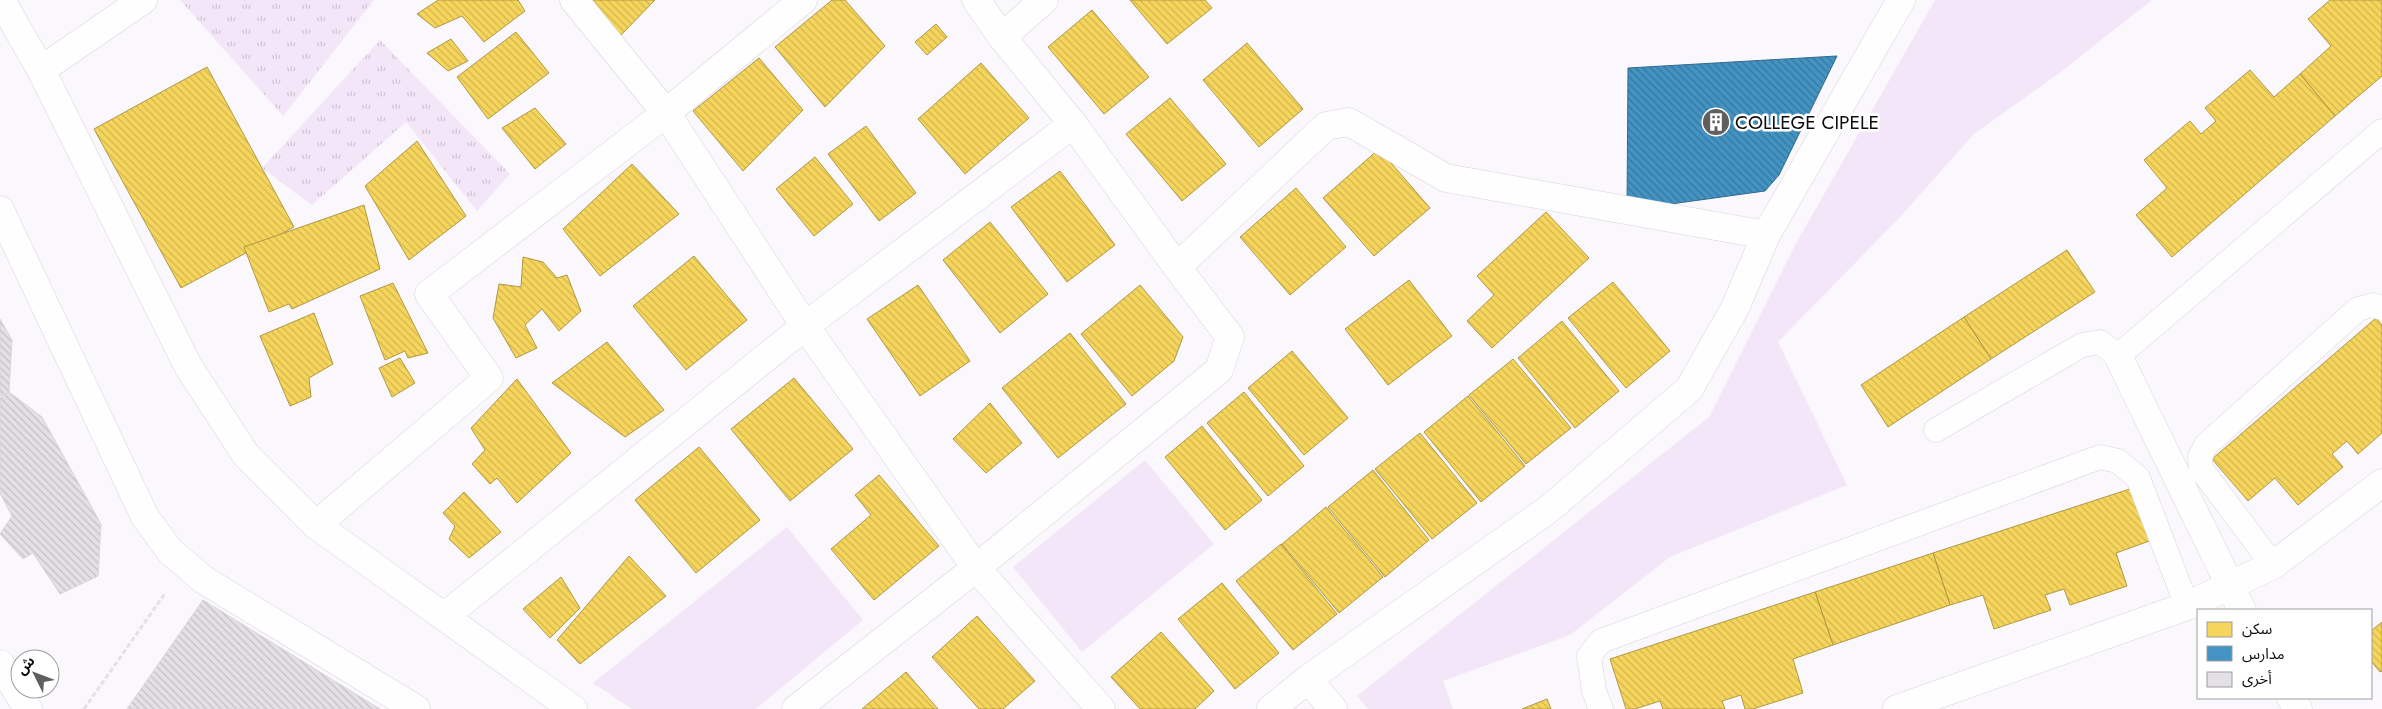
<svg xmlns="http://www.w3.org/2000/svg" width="2382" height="709" font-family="Jost,'Noto Sans Arabic',sans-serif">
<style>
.grass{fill:#f3e6f8}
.park{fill:url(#park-tufts)}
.homes{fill:url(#homes-back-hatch);stroke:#b09844}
.schools{fill:url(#schools-back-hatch);stroke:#326a8c}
.building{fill:url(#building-back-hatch);stroke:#d8d6d9}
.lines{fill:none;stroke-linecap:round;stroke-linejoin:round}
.service-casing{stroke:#d6d4d7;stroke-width:25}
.minor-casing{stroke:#d6d4d7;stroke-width:29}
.path{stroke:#e2e2e3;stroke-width:3;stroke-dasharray:5 2.5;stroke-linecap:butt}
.service{stroke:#fefeff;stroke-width:24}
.minor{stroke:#fefeff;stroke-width:28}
.labels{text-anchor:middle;stroke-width:5;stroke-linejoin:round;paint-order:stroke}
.poi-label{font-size:19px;fill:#0c0b0d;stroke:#fff;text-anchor:start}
</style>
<defs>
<pattern id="park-tufts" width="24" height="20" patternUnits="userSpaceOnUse" patternTransform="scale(1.25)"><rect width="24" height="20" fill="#f3e6f8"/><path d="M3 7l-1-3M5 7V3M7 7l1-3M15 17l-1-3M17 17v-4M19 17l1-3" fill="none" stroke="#cfc4d3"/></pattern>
<pattern id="homes-back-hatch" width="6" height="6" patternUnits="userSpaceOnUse" patternTransform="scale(1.25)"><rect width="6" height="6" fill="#f6d55c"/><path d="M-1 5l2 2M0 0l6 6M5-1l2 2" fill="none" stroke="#d2b64f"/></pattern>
<pattern id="schools-back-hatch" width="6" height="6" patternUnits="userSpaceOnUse" patternTransform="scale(1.25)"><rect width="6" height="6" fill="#4393c3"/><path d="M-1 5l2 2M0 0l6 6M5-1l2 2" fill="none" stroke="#36769d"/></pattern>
<pattern id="building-back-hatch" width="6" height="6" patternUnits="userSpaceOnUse" patternTransform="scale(1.25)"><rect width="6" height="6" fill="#e3e1e5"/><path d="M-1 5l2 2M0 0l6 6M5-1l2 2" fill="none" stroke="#c2c0c3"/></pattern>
</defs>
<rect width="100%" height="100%" fill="#fbf8fd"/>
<g class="grass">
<path d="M 1935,0 L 2152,0 L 2062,71 L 1974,134 L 1901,216 L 1778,342 L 1847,485 L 1670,557 L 1570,635 L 1443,681 L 1453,709 L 1368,709 L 1357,696 L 1709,417 L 1795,245 Z"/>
<path d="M 1145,460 L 1214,544 L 1082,652 L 1013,567 Z"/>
<path d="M 787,527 L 863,620 L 756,709 L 632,709 L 593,683 Z"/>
</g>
<g class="park">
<path d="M 180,0 L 374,0 L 283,116 Z"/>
<path d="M 380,40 L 510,174 L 477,211 L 406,122 L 312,205 L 262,168 Z"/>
</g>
<g class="homes">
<path d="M 438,0 L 518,0 L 525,11 L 484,42 L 462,16 L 435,28 L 417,14 Z"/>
<path d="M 589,0 L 655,0 L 620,36 Z"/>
<path d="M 832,0 L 845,0 L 885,46 L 825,107 L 775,47 Z"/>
<path d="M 1130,0 L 1205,0 L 1212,8 L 1167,44 Z"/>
<path d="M 2330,0 L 2382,0 L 2382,76 L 2335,116 L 2300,74 L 2331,46 L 2308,19 Z"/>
<path d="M 1092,10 L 1149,77 L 1104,114 L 1048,47 Z"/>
<path d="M 936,24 L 947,37 L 927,55 L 915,42 Z"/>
<path d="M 516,32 L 549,73 L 488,119 L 457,77 Z"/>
<path d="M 451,39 L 468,61 L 448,71 L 427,53 Z"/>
<path d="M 1247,43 L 1303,109 L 1259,147 L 1203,80 Z"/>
<path d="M 759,58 L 803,110 L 743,171 L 693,111 Z"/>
<path d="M 981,63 L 1029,118 L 965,174 L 918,119 Z"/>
<path d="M 207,67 L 294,227 L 181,288 L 94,129 Z"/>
<path d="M 2250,70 L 2274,97 L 2300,74 L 2335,116 L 2172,257 L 2136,215 L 2167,188 L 2144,160 L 2190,121 L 2201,134 L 2216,121 L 2205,108 Z"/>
<path d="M 1170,98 L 1226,164 L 1182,201 L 1126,134 Z"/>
<path d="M 535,108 L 566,144 L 535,169 L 502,128 Z"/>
<path d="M 866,126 L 916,193 L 879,221 L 828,154 Z"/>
<path d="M 417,141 L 466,216 L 409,260 L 365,186 Z"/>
<path d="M 1379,149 L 1430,208 L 1374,256 L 1323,198 Z"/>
<path d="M 815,157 L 853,204 L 814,236 L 776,189 Z"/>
<path d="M 632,164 L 679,214 L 600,276 L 563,229 Z"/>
<path d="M 1060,171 L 1115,245 L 1067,282 L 1011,207 Z"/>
<path d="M 1296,188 L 1346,247 L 1290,295 L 1240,237 Z"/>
<path d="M 364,205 L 380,269 L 292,309 L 289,304 L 269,312 L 244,247 Z"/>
<path d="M 1546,212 L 1589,258 L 1492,348 L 1467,321 L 1494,295 L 1477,276 Z"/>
<path d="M 990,222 L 1048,294 L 1000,333 L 943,260 Z"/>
<path d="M 2067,250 L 2095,292 L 1991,359 L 1964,317 Z"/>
<path d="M 694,256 L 747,320 L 686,370 L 633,306 Z"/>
<path d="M 523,257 L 543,262 L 557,278 L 567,275 L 581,311 L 559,331 L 542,309 L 525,325 L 537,348 L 516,358 L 493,318 L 499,284 L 521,287 Z"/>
<path d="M 1409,280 L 1452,336 L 1388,385 L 1345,329 Z"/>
<path d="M 1613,282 L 1670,351 L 1626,388 L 1568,318 Z"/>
<path d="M 393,283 L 428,353 L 408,358 L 405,351 L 385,360 L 360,296 Z"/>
<path d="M 918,285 L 970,361 L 920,396 L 867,319 Z"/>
<path d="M 1140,285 L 1183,337 L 1174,361 L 1132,396 L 1081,334 Z"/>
<path d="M 314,313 L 333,364 L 309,378 L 311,397 L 290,406 L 260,336 Z"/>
<path d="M 1964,317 L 1991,359 L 1888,427 L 1861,385 Z"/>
<path d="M 2376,318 L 2382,325 L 2382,433 L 2358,454 L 2347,441 L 2332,454 L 2343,467 L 2298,505 L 2275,478 L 2248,501 L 2212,459 Z"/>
<path d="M 1562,321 L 1619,391 L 1575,428 L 1518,358 Z"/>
<path d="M 1070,333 L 1126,404 L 1058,458 L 1002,388 Z"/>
<path d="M 607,342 L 664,410 L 625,437 L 552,383 Z"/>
<path d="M 1292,351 L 1348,418 L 1304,455 L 1248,388 Z"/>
<path d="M 400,358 L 415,383 L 392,397 L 379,368 Z"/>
<path d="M 1513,359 L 1571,428 L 1526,464 L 1469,395 Z"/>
<path d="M 794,378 L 853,449 L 790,501 L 731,429 Z"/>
<path d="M 517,379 L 571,453 L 517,503 L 497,478 L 490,484 L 472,464 L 485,450 L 471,428 Z"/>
<path d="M 1244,392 L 1304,466 L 1268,496 L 1207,423 Z"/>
<path d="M 1468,396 L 1525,466 L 1481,502 L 1424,432 Z"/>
<path d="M 990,403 L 1022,443 L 986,473 L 953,439 Z"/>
<path d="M 1202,426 L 1262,500 L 1225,530 L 1165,457 Z"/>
<path d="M 1420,433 L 1477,503 L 1432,539 L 1375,469 Z"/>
<path d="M 699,447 L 760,520 L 696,573 L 635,500 Z"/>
<path d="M 1373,470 L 1429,540 L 1385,577 L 1328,507 Z"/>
<path d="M 879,475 L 939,546 L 874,600 L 831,549 L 871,515 L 855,495 Z"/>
<path d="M 2139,486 L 2155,539 L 2116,553 L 2127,586 L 2070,605 L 2064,589 L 2045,595 L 2051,610 L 1994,629 L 1983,595 L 1950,605 L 1933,553 Z"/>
<path d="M 464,492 L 501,532 L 469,558 L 449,539 L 455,526 L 443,513 Z"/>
<path d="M 1326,507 L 1383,577 L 1339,613 L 1282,544 Z"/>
<path d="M 1281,544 L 1337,614 L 1293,650 L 1236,581 Z"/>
<path d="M 1933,553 L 1950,605 L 1833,645 L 1815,592 Z"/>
<path d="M 629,556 L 666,596 L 580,664 L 557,640 Z"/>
<path d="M 561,577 L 580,608 L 550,638 L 523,609 Z"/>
<path d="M 1222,583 L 1279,653 L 1235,689 L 1178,619 Z"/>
<path d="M 1815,592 L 1833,645 L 1793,659 L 1803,693 L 1753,709 L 1745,709 L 1741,695 L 1722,701 L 1725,709 L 1663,709 L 1660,701 L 1635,709 L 1626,709 L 1610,659 Z"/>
<path d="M 977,616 L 1035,681 L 1003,709 L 979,709 L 932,657 Z"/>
<path d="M 2382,622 L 2382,671 L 2380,672 L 2371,661 L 2371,631 Z"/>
<path d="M 1161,632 L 1214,691 L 1195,709 L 1140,709 L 1111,677 Z"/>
<path d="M 906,672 L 938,709 L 862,709 Z"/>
<path d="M 1547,699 L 1551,709 L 1522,709 Z"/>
</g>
<path class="schools" d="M 1837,56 L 1779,175 L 1765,191 L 1627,210 L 1628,68 Z"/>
<g class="building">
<path d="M 0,319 L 12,340 L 9,392 L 0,396 Z"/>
<path d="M 9,392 L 42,417 L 101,524 L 98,576 L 60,594 L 33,553 L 23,559 L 0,534 L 12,516 L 0,493 L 0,398 Z"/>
<path d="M 203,600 L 380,709 L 127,709 Z"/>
</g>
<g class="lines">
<defs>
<g id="service">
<path d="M 1936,430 L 2082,345 L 2100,342 L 2118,356 L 2382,131"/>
<path d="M 2273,565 L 2201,469 L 2200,457 L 2206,445 L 2358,309 L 2373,305 L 2382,308"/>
<path d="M 1601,709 L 1594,691 L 1589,656 L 1601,641 L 2100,457 L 2118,461 L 2138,478 L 2187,606"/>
</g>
<g id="minor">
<path d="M 1,0 L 41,70 L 188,366 L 246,455 L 316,525 L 573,709"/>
<path d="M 574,0 L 666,113 L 805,326 L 976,568 L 1101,709"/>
<path d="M 976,0 L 1002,37 L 1073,124 L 1177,267"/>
<path d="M 1002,37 L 1044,0"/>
<path d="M 41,70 L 143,0"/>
<path d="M 0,210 L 145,517 L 170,551 L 204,580 L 416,709"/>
<path d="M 2118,356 L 2242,610"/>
<path d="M 316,525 L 489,378 L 429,294 L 666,113 L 803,0"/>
<path d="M 445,616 L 805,326 L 1073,124"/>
<path d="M 0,664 L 28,709"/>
<path d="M 1308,679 L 1333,709"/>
<path d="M 2291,698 L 2298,709"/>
<path d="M 796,709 L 976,568 L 1219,370 L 1230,337 L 1177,267 L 1326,126 L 1349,122 L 1446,178 L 1766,235"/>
<path d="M 1271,709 L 1308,679 L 1549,509 L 1689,389 L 1735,308 L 1766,235 L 1901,0"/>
<path d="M 1897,709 L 2187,606 L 2273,565 L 2382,483"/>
</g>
</defs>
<use href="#service" class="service-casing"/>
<use href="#minor" class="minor-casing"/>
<path class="path" d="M 84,709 L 166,592"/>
<use href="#service" class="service"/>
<use href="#minor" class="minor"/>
</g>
<defs>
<symbol id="building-disc" viewBox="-11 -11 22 22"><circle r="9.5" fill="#605e61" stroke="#fff"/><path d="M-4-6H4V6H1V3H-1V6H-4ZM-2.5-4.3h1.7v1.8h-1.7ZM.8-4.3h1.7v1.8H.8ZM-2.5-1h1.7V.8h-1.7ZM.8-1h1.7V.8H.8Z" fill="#fff"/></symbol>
</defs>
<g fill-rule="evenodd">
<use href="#building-disc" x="1700" y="106" width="32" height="32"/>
</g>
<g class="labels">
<g class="poi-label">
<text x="1735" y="129">COLLEGE CIPELE</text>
</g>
</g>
<rect x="2197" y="609" width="175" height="90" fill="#ffffff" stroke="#9e9d9e"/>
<rect x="2207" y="622" width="25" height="15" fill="#f6d55c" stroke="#9e9d9e"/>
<text x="2242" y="634" font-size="15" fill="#0c0b0d">سكن</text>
<rect x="2207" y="646" width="25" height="15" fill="#4393c3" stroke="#9e9d9e"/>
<text x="2242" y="659" font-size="15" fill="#0c0b0d">مدارس</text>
<rect x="2207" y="672" width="25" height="15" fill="#e3e1e5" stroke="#9e9d9e"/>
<text x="2242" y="684" font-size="15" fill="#0c0b0d">أخرى</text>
<g transform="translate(35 674) rotate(312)"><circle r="24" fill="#ffffff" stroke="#9e9d9e"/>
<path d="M0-4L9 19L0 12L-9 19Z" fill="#605e61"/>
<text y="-8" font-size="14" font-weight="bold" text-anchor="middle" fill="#0c0b0d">ش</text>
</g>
</svg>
